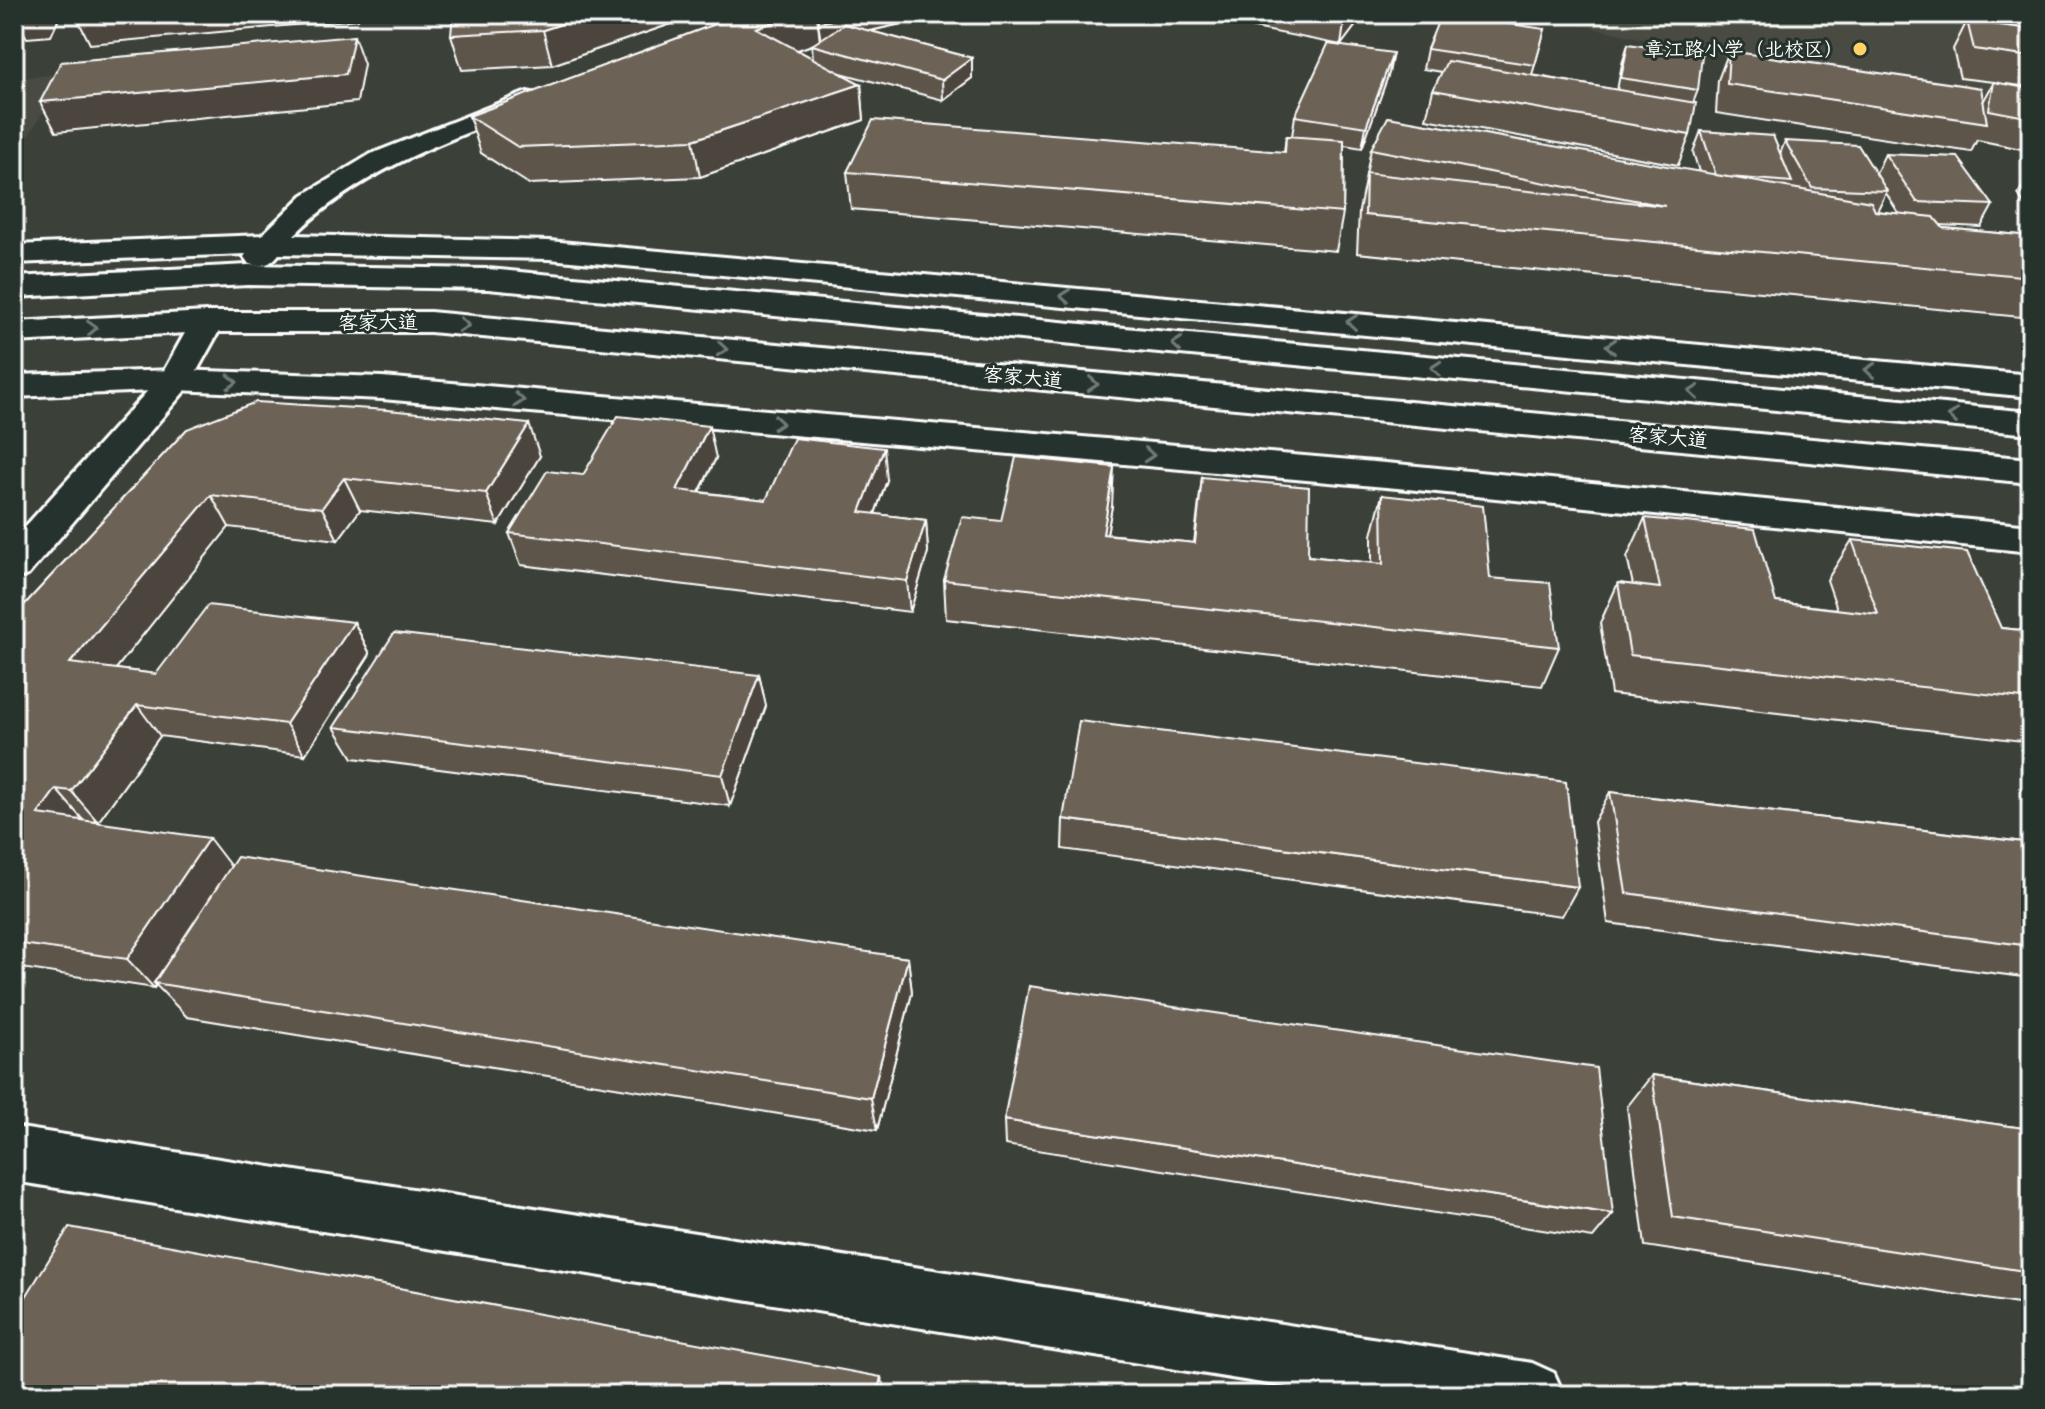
<svg xmlns="http://www.w3.org/2000/svg" width="2045" height="1409" font-family="Sriracha,'LXGW WenKai TC',sans-serif">
<style>
.built{fill:#4a4b42}
.lines{fill:none;stroke-linecap:round;stroke-linejoin:round}
.street-casing{stroke:#fff;stroke-width:6}
.secondary-casing{stroke:#fff;stroke-width:6}
.primary-casing{stroke:#fff;stroke-width:6}
.street{fill:#26332d;fill-rule:evenodd}
.secondary{fill:#26332d;fill-rule:evenodd}
.primary{fill:#26332d;fill-rule:evenodd}
.wall{fill:#5d544a;stroke:#fff;stroke-width:2;fill-rule:evenodd}
.shaded-wall{fill:#4c453c;stroke:#fff;stroke-width:2}
.building{fill:#6c6256;stroke:#fff;stroke-width:2}
.oneway{stroke:#727a76}
.poi-dot{fill:#ffd166;stroke:#26332d;stroke-width:3}
.labels{text-anchor:middle;stroke-width:6;stroke-linejoin:round;paint-order:stroke}
.far-poi-label{font-size:20px;fill:#fff;stroke:#26332d;text-anchor:end}
.far-street-label{font-size:20px;fill:#fff;stroke:#26332d}
</style>
<rect width="100%" height="100%" fill="#3b4139"/>
<filter id="ink" filterUnits="userSpaceOnUse"><feTurbulence type="fractalNoise" baseFrequency=".0125" numOctaves="2"/><feDisplacementMap in="SourceGraphic" scale="16" xChannelSelector="R" yChannelSelector="G"/><feConvolveMatrix kernelMatrix="1 2 1 2 8 2 1 2 1" color-interpolation-filters="sRGB"/></filter>
<g filter="url(#ink)">
<g class="built">
<path d="M 1529,14 L 2031,14 L 2031,112 L 1850,83 Z"/>
<path d="M 67,73 L 14,159 L 14,79 Z"/>
</g>
<g class="lines">
<defs>
<g id="street">
<path d="M 207,312 L 219,315 L 224,322 L 188,387 L 28,575 L 14,579 L 14,539 L 161,376 L 195,315 Z"/>
<path d="M 14,1127 L 1532,1363 L 1554,1373 L 1564,1395 L 1336,1395 L 14,1181 Z"/>
</g>
<g id="secondary">
<path d="M 527,92 L 537,94 L 541,100 L 537,106 C 451,139 361,169 294,235 L 549,241 L 2031,375 L 2031,397 L 549,259 L 279,254 C 270,265 263,267 249,264 L 244,257 L 246,254 L 14,263 L 14,245 L 262,235 L 303,195 L 371,154 Z"/>
<path d="M 176,370 L 382,377 L 1397,464 L 2031,526 L 2031,552 L 1397,488 L 382,399 L 176,390 L 14,397 L 14,375 Z"/>
</g>
<g id="primary">
<path d="M 248,265 L 488,269 L 2031,412 L 2031,434 L 488,289 L 248,285 L 14,297 L 14,277 Z"/>
<path d="M 207,312 L 430,312 L 2031,459 L 2031,483 L 430,332 L 207,332 L 14,342 L 14,322 Z"/>
</g>
</defs>
<use href="#street" class="street-casing"/>
<use href="#secondary" class="secondary-casing"/>
<use href="#primary" class="primary-casing"/>
<use href="#street" class="street"/>
<use href="#secondary" class="secondary"/>
<use href="#primary" class="primary"/>
</g>
<g class="wall">
<path d="M 700,14 L 552,65 L 462,70 L 451,35 Z"/>
<path d="M 742,14 L 945,14 L 870,31 L 972,58 L 972,78 L 943,100 L 837,72 L 861,84 L 864,120 L 700,177 L 529,184 L 481,153 L 469,116 ZM 812,45 L 813,59 L 798,50 Z"/>
<path d="M 1184,14 L 1363,14 L 1362,17 L 1341,45 Z"/>
<path d="M 1967,21 L 2031,29 L 2031,87 L 2005,84 L 2031,89 L 2031,151 L 1977,140 L 1971,152 L 1716,113 L 1718,80 L 1729,51 L 1983,102 L 1994,82 L 1960,78 L 1953,49 Z"/>
<path d="M 1545,29 L 1532,75 L 1617,90 L 1622,64 L 1628,44 L 1698,90 L 1693,103 L 1690,135 L 1678,165 L 1426,119 L 1433,90 L 1442,72 L 1423,69 L 1427,49 Z"/>
<path d="M 1389,73 L 1362,148 L 1344,145 L 1343,213 L 1336,251 L 851,209 L 847,172 L 1284,152 L 1286,136 L 1292,136 L 1295,116 Z"/>
<path d="M 1701,131 L 1780,154 L 1785,141 L 1876,173 L 1885,154 L 1993,205 L 1981,227 L 1941,225 L 1943,228 L 2031,236 L 2031,318 L 1357,253 L 1359,211 L 1371,149 L 1699,172 L 1693,152 ZM 1886,193 L 1899,214 L 1877,211 Z"/>
<path d="M 2031,172 L 2031,216 L 2018,194 Z"/>
<path d="M 187,429 L 540,456 L 498,525 L 360,510 L 338,540 L 229,527 L 116,669 L 156,674 L 354,622 L 370,654 L 305,755 L 160,736 L 98,822 L 83,821 L 231,866 L 908,958 L 912,993 L 877,1130 L 187,1017 L 156,985 L 154,988 L 14,967 L 14,616 Z"/>
<path d="M 716,458 L 700,492 L 766,500 L 887,480 L 875,514 L 926,520 L 928,552 L 910,612 L 521,565 L 509,533 L 583,475 Z"/>
<path d="M 1202,477 L 1308,556 L 1372,563 L 1372,535 L 1382,495 L 1490,578 L 1559,647 L 1542,686 L 946,619 L 944,580 L 1001,521 L 1112,506 L 1107,534 L 1194,543 Z"/>
<path d="M 1645,518 L 1776,602 L 1837,609 L 1827,580 L 1852,540 L 2001,628 L 2031,631 L 2031,742 L 1611,694 L 1600,623 L 1618,583 L 1633,585 L 1627,557 Z"/>
<path d="M 759,675 L 766,706 L 730,806 L 353,758 L 334,727 Z"/>
<path d="M 1610,792 L 2031,843 L 2031,978 L 1608,923 L 1594,822 Z"/>
<path d="M 1063,819 L 1578,887 L 1562,916 L 1062,849 Z"/>
<path d="M 1652,1075 L 2031,1129 L 2031,1306 L 1645,1246 L 1627,1107 Z"/>
<path d="M 1004,1120 L 1613,1214 L 1593,1238 L 1005,1145 Z"/>
</g>
<g class="shaded-wall">
<path d="M 14,14 L 61,14 L 51,36 L 27,38 L 24,33 L 14,34 Z"/>
<path d="M 96,14 L 359,14 L 358,19 L 90,44 L 76,16 Z"/>
<path d="M 592,14 L 700,14 L 552,65 L 543,30 Z"/>
<path d="M 798,14 L 817,14 L 820,42 L 761,63 L 756,28 Z"/>
<path d="M 857,14 L 945,14 L 821,42 L 818,23 Z"/>
<path d="M 988,14 L 1009,14 L 988,18 Z"/>
<path d="M 1348,14 L 1363,14 L 1362,17 L 1341,45 L 1345,17 Z"/>
<path d="M 354,36 L 364,64 L 357,102 L 56,132 L 40,102 Z"/>
<path d="M 1393,53 L 1389,73 L 1362,148 L 1366,127 Z"/>
<path d="M 972,58 L 972,78 L 943,100 L 942,80 Z"/>
<path d="M 861,84 L 864,120 L 700,177 L 693,140 Z"/>
<path d="M 14,91 L 20,102 L 14,112 Z"/>
<path d="M 529,424 L 540,456 L 498,525 L 486,493 Z"/>
<path d="M 709,426 L 716,458 L 685,521 L 677,490 Z"/>
<path d="M 884,448 L 887,480 L 864,544 L 860,512 Z"/>
<path d="M 1114,467 L 1112,506 L 1100,573 L 1103,534 Z"/>
<path d="M 344,478 L 360,510 L 338,540 L 322,508 Z"/>
<path d="M 211,495 L 229,527 L 95,695 L 70,663 Z"/>
<path d="M 926,520 L 928,552 L 910,612 L 907,581 Z"/>
<path d="M 354,622 L 370,654 L 305,755 L 286,724 Z"/>
<path d="M 759,675 L 766,706 L 730,806 L 722,775 Z"/>
<path d="M 137,705 L 160,736 L 98,822 L 71,791 Z"/>
<path d="M 56,789 L 83,820 L 65,845 L 38,814 Z"/>
<path d="M 209,838 L 232,868 L 154,983 L 156,985 L 154,988 L 127,959 Z"/>
<path d="M 908,958 L 912,993 L 877,1130 L 871,1098 Z"/>
<path d="M 881,1377 L 886,1395 L 877,1395 Z"/>
</g>
<g class="building">
<path d="M 20,14 L 42,14 L 41,16 L 17,18 Z"/>
<path d="M 453,14 L 592,14 L 543,30 L 451,35 Z"/>
<path d="M 742,14 L 798,14 L 756,28 L 861,84 L 693,140 L 518,147 L 469,116 Z"/>
<path d="M 817,14 L 857,14 L 818,23 Z"/>
<path d="M 1329,14 L 1348,14 L 1345,17 Z"/>
<path d="M 1441,14 L 1545,29 L 1535,65 L 1427,49 Z"/>
<path d="M 1967,21 L 2031,29 L 2031,57 L 1974,49 Z"/>
<path d="M 844,24 L 972,58 L 942,80 L 812,45 Z"/>
<path d="M 354,36 L 346,74 L 40,102 L 61,62 Z"/>
<path d="M 1328,44 L 1393,53 L 1366,127 L 1295,116 Z"/>
<path d="M 1628,44 L 1702,55 L 1698,90 L 1621,78 Z"/>
<path d="M 1729,51 L 1981,88 L 1987,123 L 1727,84 Z"/>
<path d="M 1447,61 L 1696,103 L 1690,135 L 1433,90 Z"/>
<path d="M 1994,82 L 2031,89 L 2031,118 L 1989,110 Z"/>
<path d="M 1388,117 L 1871,202 L 1875,211 L 1934,217 L 1943,228 L 2031,236 L 2031,277 L 1365,215 L 1366,173 L 1665,206 L 1371,149 Z"/>
<path d="M 873,120 L 1285,152 L 1286,136 L 1344,140 L 1343,213 L 847,172 Z"/>
<path d="M 1701,131 L 1773,136 L 1792,182 L 1728,177 L 1716,175 Z"/>
<path d="M 1785,141 L 1858,145 L 1887,191 L 1812,188 Z"/>
<path d="M 1885,154 L 1958,157 L 1993,205 L 1917,202 Z"/>
<path d="M 256,402 L 388,410 L 529,424 L 486,493 L 344,478 L 322,508 L 211,495 L 70,663 L 156,674 L 208,605 L 354,622 L 286,724 L 137,705 L 71,791 L 56,789 L 38,814 L 209,838 L 127,959 L 14,943 L 14,616 L 187,429 Z"/>
<path d="M 618,416 L 709,426 L 677,490 L 766,500 L 794,438 L 884,448 L 860,512 L 926,520 L 907,581 L 509,533 L 547,471 L 583,475 Z"/>
<path d="M 1016,457 L 1114,467 L 1103,534 L 1195,543 L 1202,477 L 1309,487 L 1308,556 L 1383,564 L 1382,495 L 1483,506 L 1490,578 L 1550,583 L 1559,647 L 944,580 L 962,517 L 1001,521 Z"/>
<path d="M 1645,518 L 1755,529 L 1776,602 L 1878,614 L 1852,540 L 1967,552 L 2001,628 L 2031,631 L 2031,699 L 1630,655 L 1618,583 L 1660,588 Z"/>
<path d="M 394,633 L 759,675 L 722,775 L 334,727 Z"/>
<path d="M 1079,721 L 1566,782 L 1578,887 L 1063,819 Z"/>
<path d="M 1610,792 L 2031,843 L 2031,946 L 1626,893 Z"/>
<path d="M 237,857 L 908,958 L 871,1098 L 154,983 Z"/>
<path d="M 1029,986 L 1596,1068 L 1613,1214 L 1004,1120 Z"/>
<path d="M 1652,1075 L 2031,1129 L 2031,1272 L 1673,1217 Z"/>
<path d="M 69,1227 L 881,1377 L 877,1395 L 14,1395 L 14,1316 Z"/>
</g>
<defs><path id="oneway-chevron" d="M-2-3.5L2.5 0L-2 3.5" fill="none" stroke-width="1.6" stroke-linecap="round" stroke-linejoin="round" transform="scale(2)"/></defs>
<g class="oneway">
<use href="#oneway-chevron" transform="translate(1065 296) rotate(-175)"/>
<use href="#oneway-chevron" transform="translate(1352 322) rotate(-175)"/>
<use href="#oneway-chevron" transform="translate(464 325) rotate(5)"/>
<use href="#oneway-chevron" transform="translate(92 328) rotate(-3)"/>
<use href="#oneway-chevron" transform="translate(1177 344) rotate(-175)"/>
<use href="#oneway-chevron" transform="translate(1611 346) rotate(-175)"/>
<use href="#oneway-chevron" transform="translate(722 349) rotate(5)"/>
<use href="#oneway-chevron" transform="translate(1436 368) rotate(-175)"/>
<use href="#oneway-chevron" transform="translate(1870 370) rotate(-175)"/>
<use href="#oneway-chevron" transform="translate(232 382) rotate(2)"/>
<use href="#oneway-chevron" transform="translate(1093 384) rotate(5)"/>
<use href="#oneway-chevron" transform="translate(1694 392) rotate(-175)"/>
<use href="#oneway-chevron" transform="translate(519 400) rotate(5)"/>
<use href="#oneway-chevron" transform="translate(1953 416) rotate(-175)"/>
<use href="#oneway-chevron" transform="translate(778 423) rotate(5)"/>
<use href="#oneway-chevron" transform="translate(1149 455) rotate(5)"/>
</g>
</g>
<circle class="poi-dot" cx="1860" cy="49" r="8"/>
<g class="labels">
<g class="far-poi-label">
<text x="1844" y="56">章江路小学（北校区）</text>
</g>
<g class="far-street-label">
<text x="378" y="329">客家大道</text>
<text transform="translate(1023 377) rotate(5)" y="7">客家大道</text>
<text transform="translate(1668 437) rotate(5)" y="7">客家大道</text>
</g>
</g>
<rect width="2045" height="1409" fill="none" stroke="#26332d" stroke-width="48"/>
<rect x="24" y="24" width="1997" height="1361" fill="none" stroke="#fff" stroke-width="3" filter="url(#ink)"/>
</svg>
